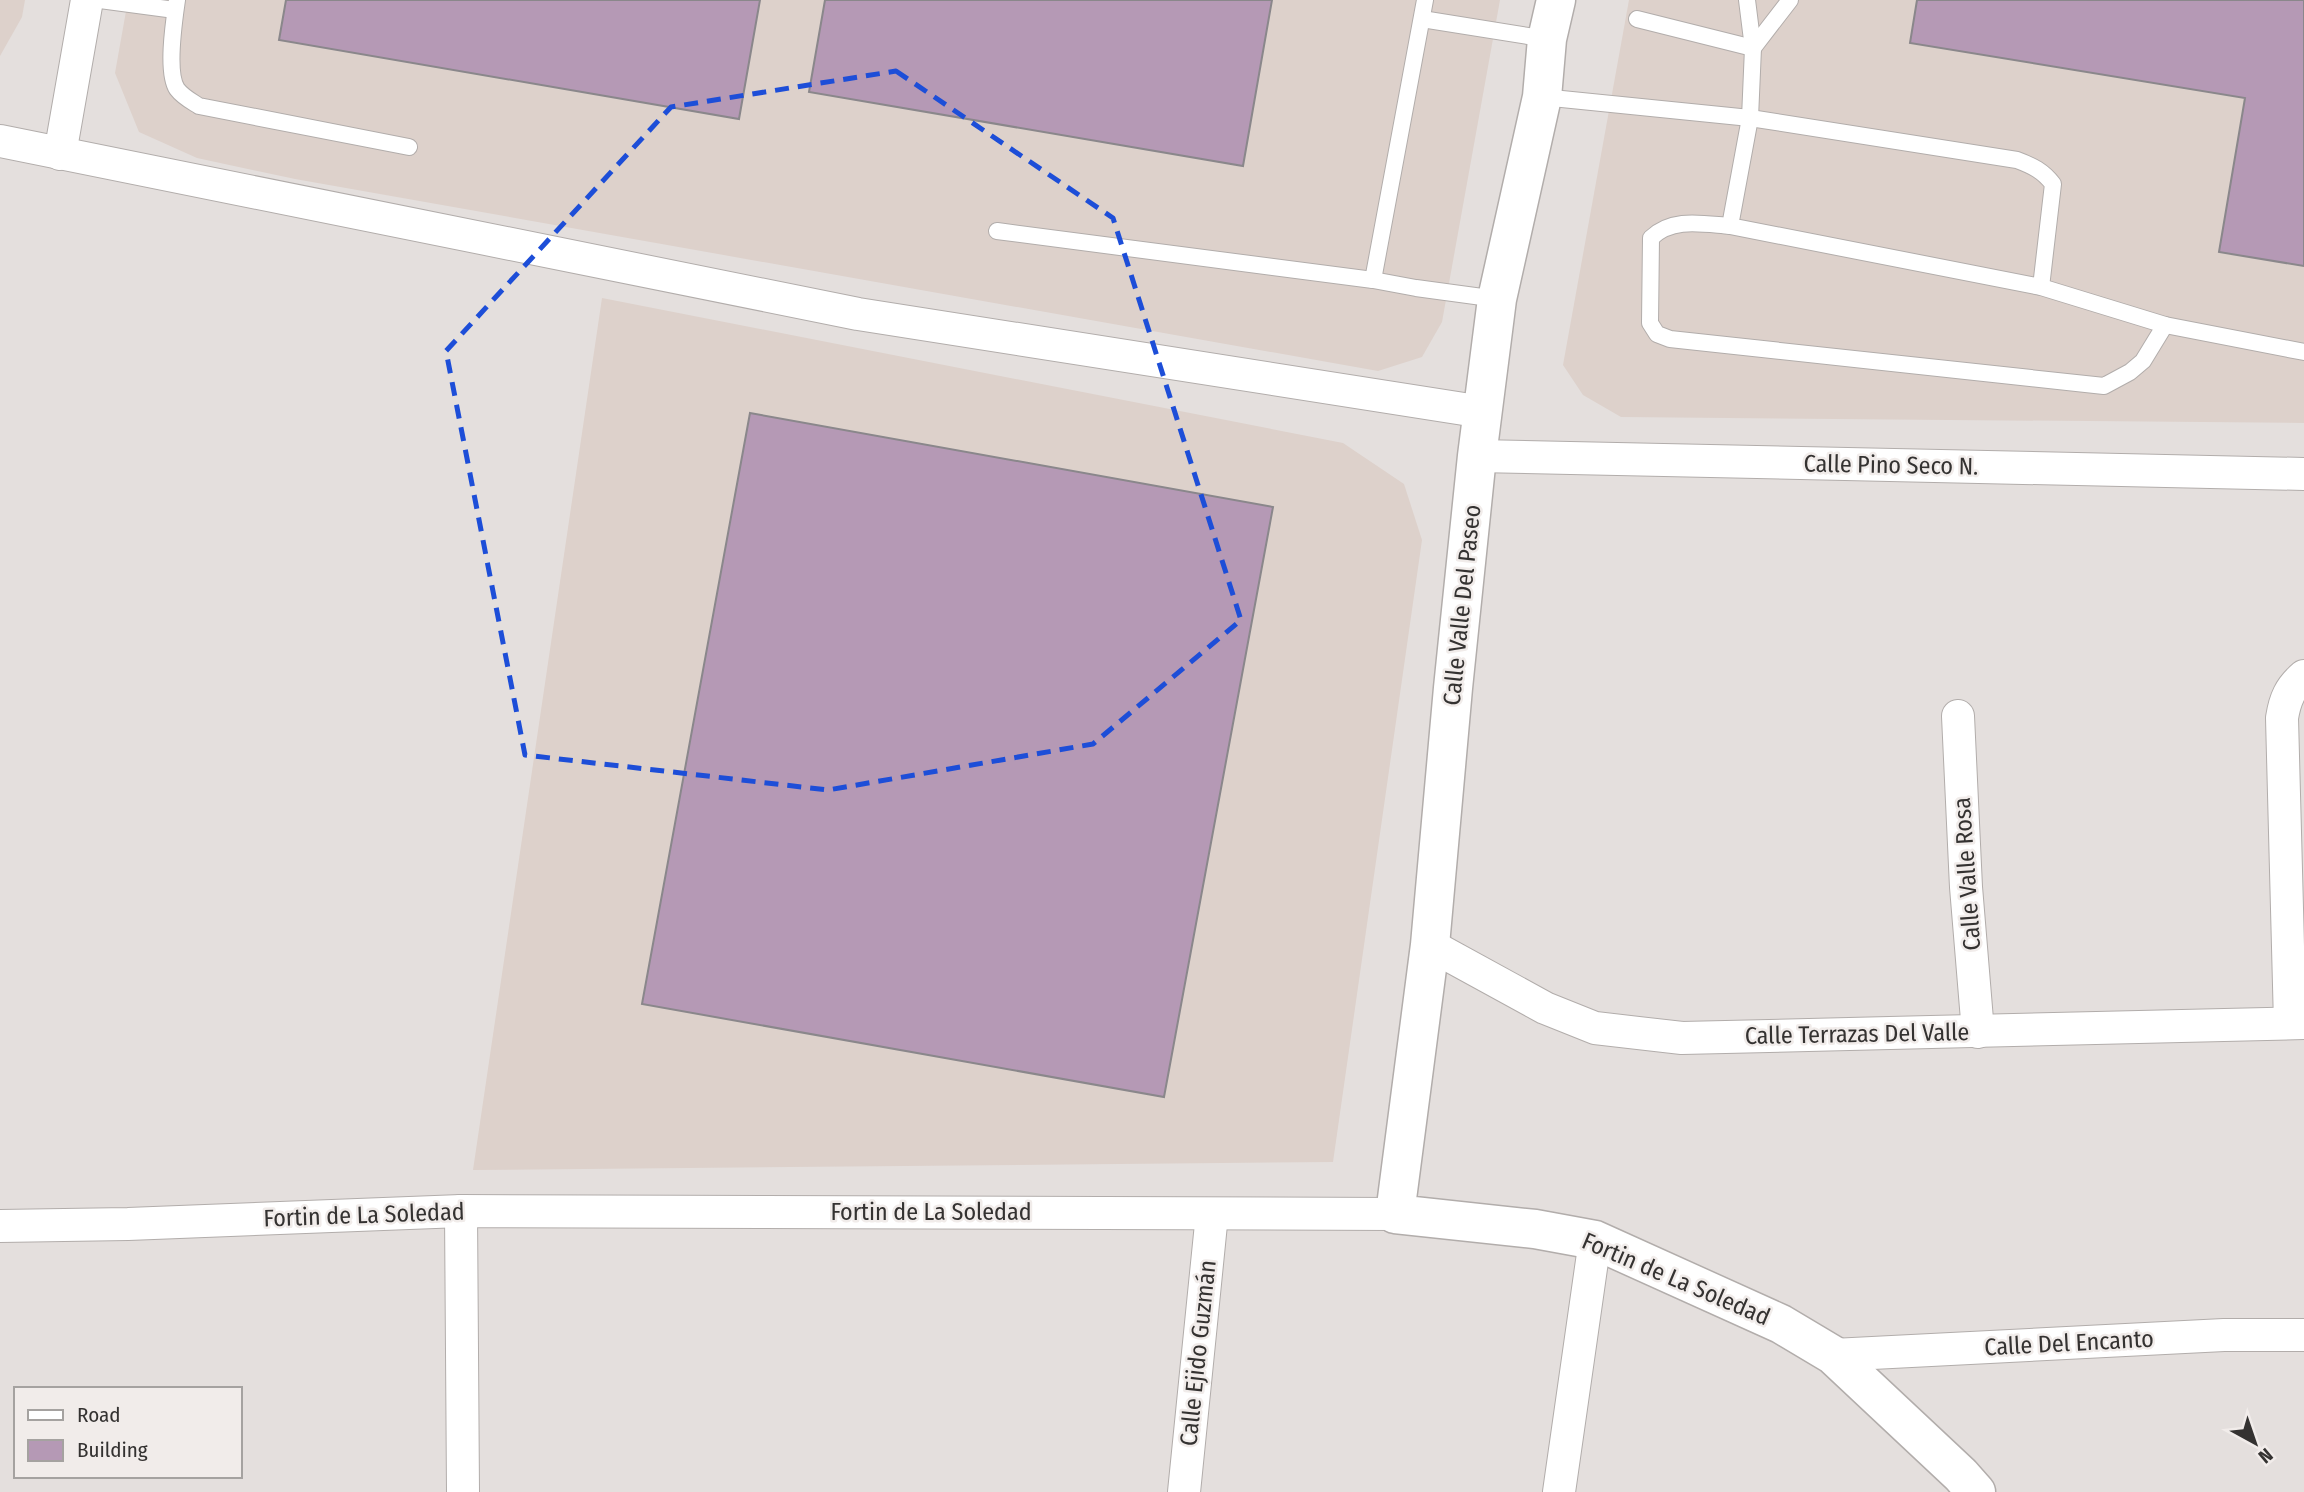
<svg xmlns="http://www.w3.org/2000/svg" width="2304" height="1492" font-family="'Fira Sans Condensed',sans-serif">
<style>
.built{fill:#ddd1cb}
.building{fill:#b599b5;stroke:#8a878b;stroke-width:2}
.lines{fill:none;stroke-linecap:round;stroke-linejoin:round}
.lane-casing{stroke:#b2adab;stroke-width:18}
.street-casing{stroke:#b2adab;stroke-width:34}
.secondary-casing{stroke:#b2adab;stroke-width:41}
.lane{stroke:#fff;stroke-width:16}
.street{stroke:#fff;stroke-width:32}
.secondary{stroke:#fff;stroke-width:38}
.marked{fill:none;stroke:#1d4ed8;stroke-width:5;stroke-dasharray:14 9;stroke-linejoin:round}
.labels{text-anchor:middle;stroke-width:5;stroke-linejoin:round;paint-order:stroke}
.street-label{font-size:24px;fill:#343231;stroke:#f1ecea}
</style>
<rect width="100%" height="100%" fill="#e4dfdd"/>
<g class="built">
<path d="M 0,0 L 25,0 L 22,17 L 0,56 Z"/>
<path d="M 128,0 L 1500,0 L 1442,322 L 1422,357 L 1378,371 L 295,179 L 197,158 L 139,132 L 115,73 Z"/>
<path d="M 1629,0 L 2304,0 L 2304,423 L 1621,417 L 1583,395 L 1563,365 Z"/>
<path d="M 602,298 L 1343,443 L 1404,484 L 1422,540 L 1333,1162 L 473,1170 Z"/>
</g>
<g class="building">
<path d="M 286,0 L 760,0 L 739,119 L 279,40 Z"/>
<path d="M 825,0 L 1272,0 L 1243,166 L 809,92 Z"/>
<path d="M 1917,0 L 2304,0 L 2304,266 L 2219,252 L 2245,98 L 1910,43 Z"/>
<path d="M 750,413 L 1273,507 L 1164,1097 L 642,1004 Z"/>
</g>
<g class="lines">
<defs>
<g id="lane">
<path d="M 100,0 L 175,10"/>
<path d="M 177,0 C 174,21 166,72 177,89 C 183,97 191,101 199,106 L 409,147"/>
<path d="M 1747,0 L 1753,48 L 1750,118 L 1730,226 L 2041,287 L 2165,325 L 2304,352"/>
<path d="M 1422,19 L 1547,39"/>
<path d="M 1637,19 L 1753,48 L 1790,0"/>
<path d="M 1542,97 L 1750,118 L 2017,160 C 2033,166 2043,171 2053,184 L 2041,287"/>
<path d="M 1730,226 C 1703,224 1672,217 1651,238 L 1650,323 L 1657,334 L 1670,339 L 2104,386 L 2130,372 L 2143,361 L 2165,325"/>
<path d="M 997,231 L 1373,280 L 1416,288 L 1497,299"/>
<path d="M 1373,280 L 1425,0"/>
</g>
<g id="street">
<path d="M 0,141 L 858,314 L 1483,412"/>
<path d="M 60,154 L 87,0"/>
<path d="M 1477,456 L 2304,474"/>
<path d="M 1958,716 L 1966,887 L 1978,1032"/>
<path d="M 1430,945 L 1545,1008 L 1595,1028 L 1682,1038 L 2304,1023"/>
<path d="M 2290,1023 L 2282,718 C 2285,699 2290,688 2304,676"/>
<path d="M 461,1211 L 463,1492"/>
<path d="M 0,1226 L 128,1224 L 461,1211 L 1395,1214"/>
<path d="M 1833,1355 L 2224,1335 L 2304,1335"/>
<path d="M 1184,1492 L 1212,1214"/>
<path d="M 1559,1492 L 1595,1240"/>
</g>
<path id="secondary" d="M 1556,0 L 1547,39 L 1542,97 L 1497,299 L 1477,456 L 1453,688 L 1430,945 L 1395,1214 L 1535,1229 L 1595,1240 L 1781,1324 L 1833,1355 L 1961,1475 L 1976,1492"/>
</defs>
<use href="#lane" class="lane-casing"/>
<use href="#street" class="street-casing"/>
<use href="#secondary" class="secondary-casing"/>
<use href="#lane" class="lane"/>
<use href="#street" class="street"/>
<use href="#secondary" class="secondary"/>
</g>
<path class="marked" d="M 896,71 L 1113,218 L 1241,620 L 1093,744 L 828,790 L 525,755 L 446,351 L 671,107 Z"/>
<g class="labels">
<g class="street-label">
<text transform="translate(1891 465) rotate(1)" y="8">Calle Pino Seco N.</text>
<text transform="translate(1462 605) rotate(-84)" y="8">Calle Valle Del Paseo</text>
<text transform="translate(1967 874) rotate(-94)" y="8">Calle Valle Rosa</text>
<text transform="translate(1857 1034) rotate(-1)" y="8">Calle Terrazas Del Valle</text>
<text x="931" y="1220">Fortin de La Soledad</text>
<text transform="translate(364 1215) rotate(-2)" y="8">Fortin de La Soledad</text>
<text transform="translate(1676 1279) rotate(23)" y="8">Fortin de La Soledad</text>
<text transform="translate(2069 1343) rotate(-3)" y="8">Calle Del Encanto</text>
<text transform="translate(1198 1353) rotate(-84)" y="8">Calle Ejido Guzmán</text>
</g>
</g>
<rect x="14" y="1387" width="228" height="91" fill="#f1ecea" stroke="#a5a2a0" stroke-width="2"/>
<rect x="28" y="1410" width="35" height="10" fill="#ffffff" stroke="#a5a2a0" stroke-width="2"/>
<text x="77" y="1422" font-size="21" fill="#343231">Road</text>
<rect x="28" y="1440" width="35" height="21" fill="#b599b5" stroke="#a5a2a0" stroke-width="2"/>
<text x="77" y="1457" font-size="21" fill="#343231">Building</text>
<g transform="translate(2255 1443) rotate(140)" stroke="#f1ecea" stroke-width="5" paint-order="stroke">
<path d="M0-5L12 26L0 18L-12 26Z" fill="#343231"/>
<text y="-10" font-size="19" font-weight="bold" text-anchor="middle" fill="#343231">N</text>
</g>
</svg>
